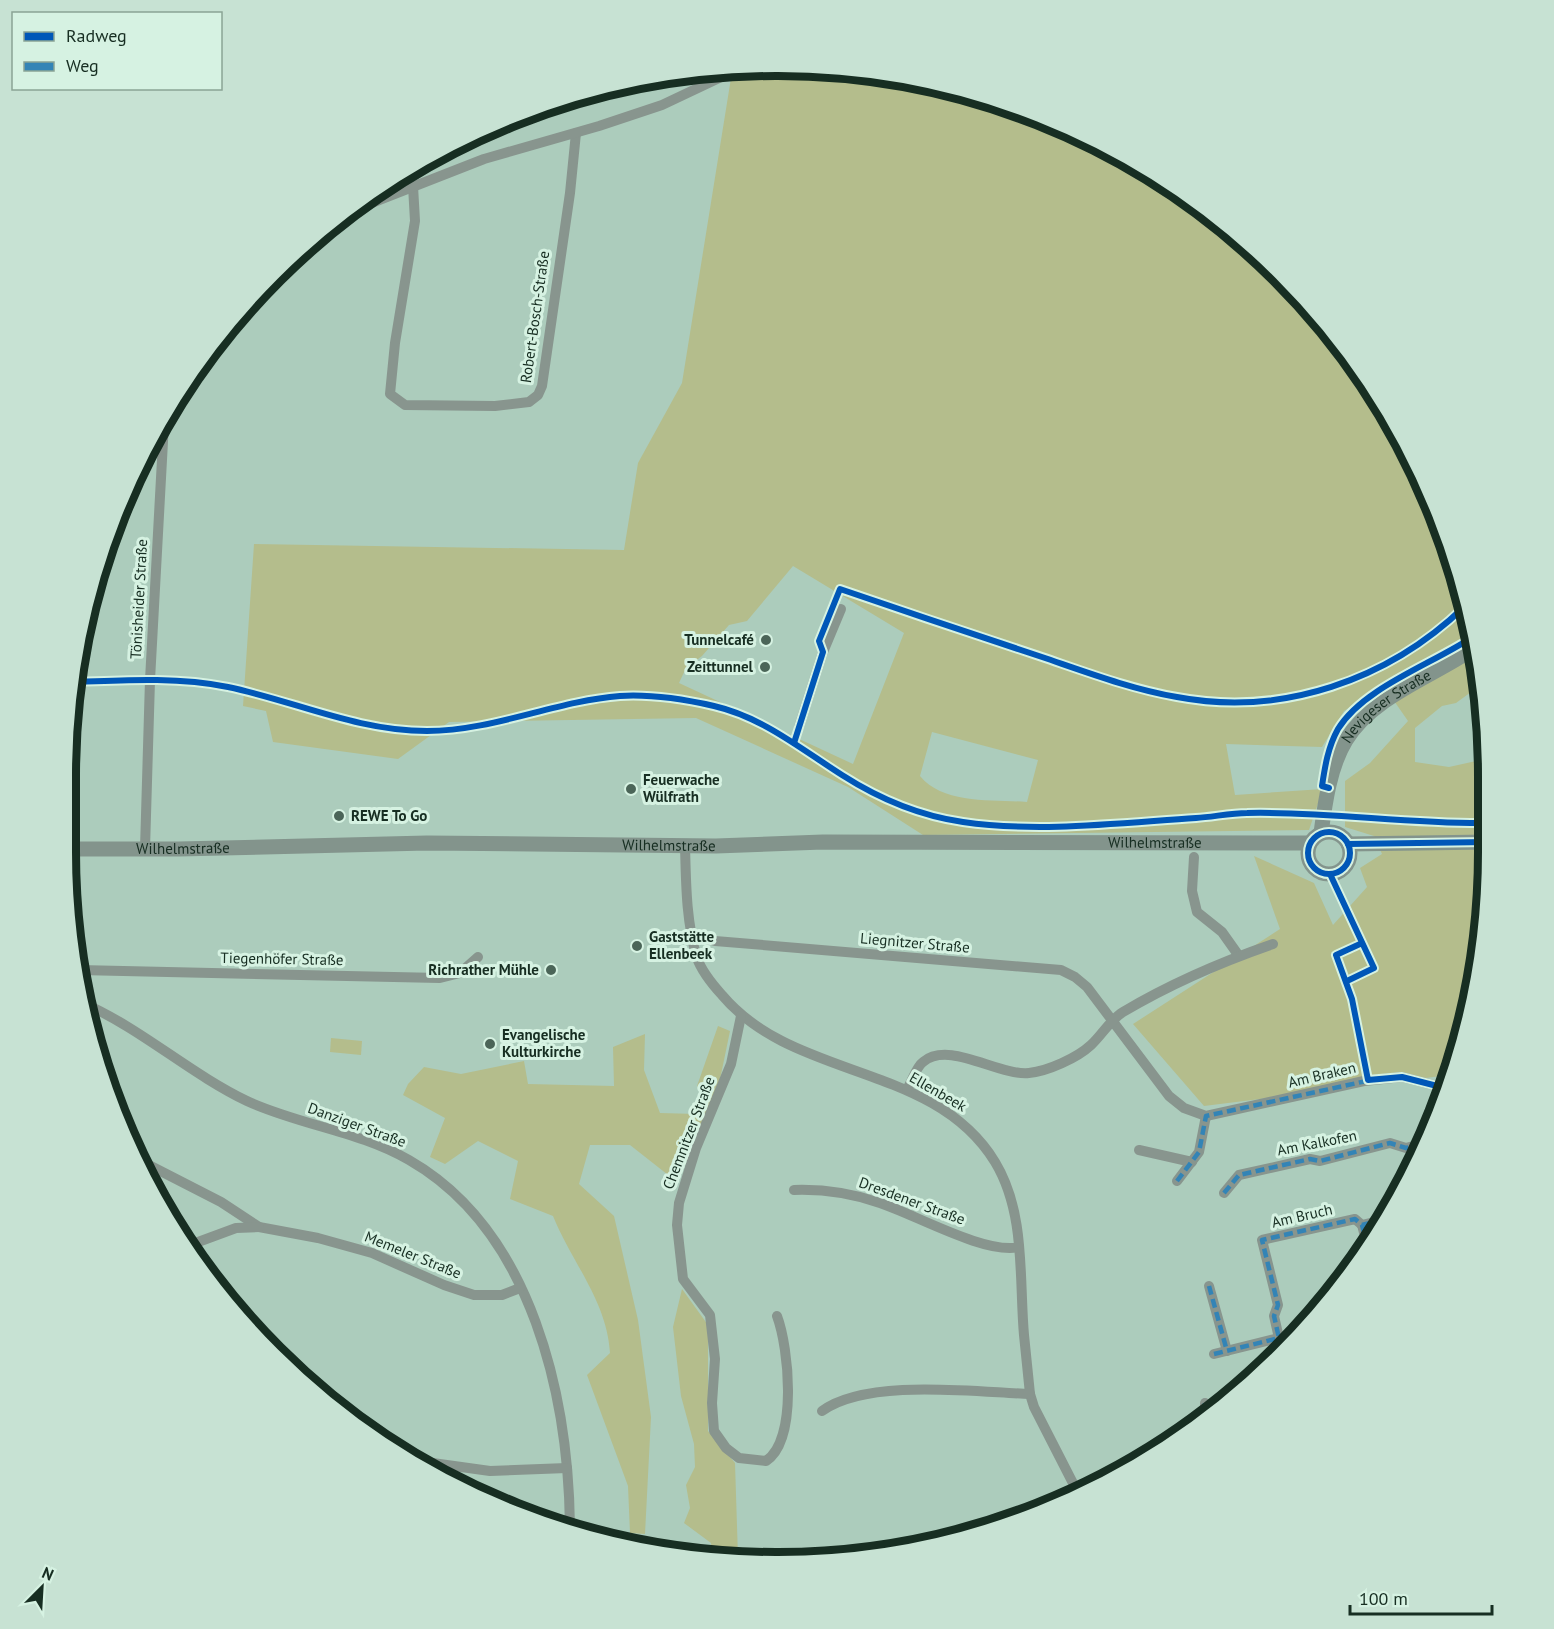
<svg xmlns="http://www.w3.org/2000/svg" width="1554" height="1629" font-family="'PT Sans',sans-serif">
<style>
.green{fill:#b4bd8c;fill-rule:evenodd}
.lines{fill:none;stroke-linecap:round;stroke-linejoin:round}
.street{stroke:#88958e;stroke-width:10}
.secondary{stroke:#83948c;stroke-width:15}
.quiet{stroke:#3384b6;stroke-width:4.5;stroke-dasharray:9 4.5;stroke-linecap:butt}
.cycleway-casing{stroke:#d6f2e2;stroke-width:10}
.cycleway{stroke:#0057b8;stroke-width:6}
.poi-dot{fill:#4b6558;stroke:#d6f2e2;stroke-width:2}
.labels{text-anchor:middle;stroke-width:6;stroke-linejoin:round;paint-order:stroke}
.street-label{font-size:15px;fill:#172e22;stroke:#d6f2e2}
.poi-label{font-size:15px;font-weight:bold;fill:#172e22;stroke:#d6f2e2;text-anchor:start}
.rim{fill:none;stroke:#172e22;stroke-width:8}
</style>
<rect width="100%" height="100%" fill="#acccbc"/>
<g class="green">
<path d="M 824,68 L 961,90 L 1092,139 L 1210,213 L 1312,308 L 1393,422 L 1450,549 L 1482,684 L 1456,703 L 1442,706 L 1415,728 L 1415,762 L 1449,767 L 1485,759 L 1488,852 L 1474,991 L 1449,1075 L 1204,1106 L 1133,1024 L 1280,929 L 1254,856 L 1314,883 L 1333,925 L 1367,887 L 1360,868 L 1382,854 L 1374,836 L 1345,827 L 1345,781 L 1370,763 L 1408,721 L 1383,685 L 1344,711 L 1322,747 L 1226,744 L 1235,795 L 1323,789 L 1309,830 L 923,835 L 848,787 L 696,718 L 449,722 L 398,759 L 273,742 L 266,711 L 243,706 L 254,544 L 624,550 L 638,463 L 682,383 L 731,78 L 781,69 ZM 793,566 L 904,633 L 853,764 L 679,683 L 686,668 L 702,656 L 729,625 L 747,621 ZM 932,732 L 1038,760 L 1027,802 C 992,799 944,805 920,776 Z"/>
<path d="M 718,1026 L 730,1031 L 718,1089 L 677,1182 L 630,1145 L 590,1145 L 579,1184 L 614,1216 L 638,1320 L 651,1417 L 645,1534 L 630,1533 L 628,1486 L 587,1375 L 610,1353 C 607,1301 572,1263 553,1216 L 510,1199 L 518,1161 L 478,1141 L 445,1164 L 430,1157 L 445,1118 L 403,1095 L 408,1084 L 424,1067 L 461,1074 L 524,1061 L 528,1084 L 614,1086 L 613,1047 L 645,1034 L 644,1070 L 660,1113 L 697,1114 L 706,1093 L 697,1086 Z"/>
<path d="M 331,1038 L 362,1041 L 361,1055 L 330,1052 Z"/>
<path d="M 682,1289 L 708,1325 L 708,1431 L 735,1463 L 738,1557 L 712,1557 L 711,1543 L 684,1523 L 690,1508 L 686,1485 L 695,1467 L 694,1444 L 681,1396 L 673,1327 Z"/>
</g>
<g class="lines">
<g class="street">
<path d="M 413,186 L 415,221 L 395,343 L 390,394 L 405,405 L 495,406 L 529,402 L 538,395 L 542,386 L 570,193 L 576,133"/>
<path d="M 351,211 L 484,159 L 599,126 L 662,105 L 736,70"/>
<path d="M 799,727 L 823,652 L 841,609"/>
<path d="M 685,845 C 686,883 686,921 697,958 C 702,972 712,984 722,995 C 794,1081 934,1062 995,1162 C 1026,1213 1019,1279 1024,1335 C 1026,1355 1028,1374 1030,1394 L 1034,1407 L 1078,1493"/>
<path d="M 145,849 L 150,680 L 164,423"/>
<path d="M 1194,857 L 1192,891 L 1197,912 L 1222,932 L 1239,956"/>
<path d="M 693,935 L 715,941 L 1061,970 L 1075,977 L 1087,987 L 1169,1096 L 1184,1108 L 1206,1116 L 1364,1081 L 1402,1077 L 1445,1088"/>
<path d="M 79,970 L 440,978 L 460,973 L 478,957"/>
<path d="M 83,1003 C 142,1029 189,1073 247,1101 C 299,1125 359,1131 409,1160 C 533,1231 569,1398 570,1530"/>
<path d="M 741,1016 L 731,1064 L 696,1148 L 679,1203 L 677,1225 L 683,1279 L 710,1315 L 715,1359 L 712,1403 L 714,1431 L 726,1448 L 739,1458 L 766,1461 C 798,1440 789,1348 777,1316"/>
<path d="M 907,1089 C 912,1082 916,1067 923,1062 C 949,1040 998,1076 1029,1073 C 1048,1071 1077,1058 1091,1045 C 1102,1035 1110,1020 1123,1012 C 1170,984 1221,962 1273,944"/>
<path d="M 1139,1150 L 1192,1162"/>
<path d="M 141,1161 L 221,1202 L 259,1227 L 318,1238 L 372,1253 L 444,1285 L 474,1295 L 502,1295 L 520,1288"/>
<path d="M 1177,1181 L 1199,1152 L 1206,1116"/>
<path d="M 794,1190 C 824,1189 851,1193 880,1203 C 914,1214 986,1255 1019,1247"/>
<path d="M 1224,1193 L 1239,1175 L 1310,1159 L 1320,1161 L 1390,1143 L 1406,1148 L 1424,1143"/>
<path d="M 1362,1225 L 1368,1248"/>
<path d="M 190,1245 L 236,1228 L 259,1227"/>
<path d="M 1209,1286 L 1227,1351"/>
<path d="M 1289,1343 L 1279,1338 L 1274,1316 L 1278,1305 L 1262,1240 L 1355,1219 L 1362,1225 L 1382,1220"/>
<path d="M 1214,1354 L 1279,1338"/>
<path d="M 822,1411 C 867,1378 975,1392 1030,1394"/>
<path d="M 1205,1412 L 1205,1403"/>
<path d="M 411,1460 L 490,1471 L 567,1468"/>
<path d="M 810,1557 L 812,1557"/>
</g>
<g class="secondary">
<circle cx="1329" cy="853" r="21"/>
<path id="s1" d="M 1321,833 C 1325,803 1330,766 1346,740 C 1373,696 1432,677 1474,648"/>
<path d="M 1348,844 L 1488,842"/>
<path id="s2" d="M 73,849 L 179,849 L 427,843 L 716,846 L 823,842 L 1310,843"/>
</g>
<g class="quiet">
<path d="M 1177,1181 L 1199,1152 L 1206,1116 L 1371,1080"/>
<path d="M 1224,1193 L 1239,1175 L 1310,1159 L 1320,1161 L 1390,1143 L 1406,1148 L 1424,1143"/>
<path d="M 1362,1225 L 1368,1248"/>
<path d="M 1209,1286 L 1227,1351"/>
<path d="M 1289,1343 L 1279,1338 L 1274,1316 L 1278,1305 L 1262,1240 L 1355,1219 L 1362,1225 L 1382,1220"/>
<path d="M 1214,1354 L 1279,1338"/>
<path d="M 1205,1412 L 1205,1403"/>
</g>
<defs>
<g id="cycleway">
<path d="M 76,682 C 126,680 178,677 228,687 C 295,701 357,731 427,731 C 493,731 555,701 620,696 C 652,694 683,699 714,706 C 762,717 801,749 842,775 C 878,798 921,816 963,822 C 1039,833 1120,823 1196,818 C 1213,817 1230,813 1247,813 C 1327,811 1407,824 1487,823"/>
<path d="M 794,743 L 823,652 L 819,641 L 840,589 C 907,612 975,635 1042,657 C 1086,672 1131,689 1177,697 C 1282,717 1388,680 1464,607"/>
<path d="M 1329,788 L 1322,786 C 1325,766 1328,747 1338,729 C 1363,688 1432,664 1471,638"/>
<circle cx="1329" cy="853" r="21"/>
<path d="M 1348,844 L 1488,842"/>
<path d="M 1330,874 L 1374,968 L 1347,981"/>
<path d="M 1360,944 L 1336,955 L 1352,999 L 1368,1080 L 1402,1077 L 1445,1088"/>
</g>
</defs>
<use href="#cycleway" class="cycleway-casing"/>
<use href="#cycleway" class="cycleway"/>
</g>
<g class="poi-dot">
<circle cx="766" cy="640" r="6"/>
<circle cx="765" cy="667" r="6"/>
<circle cx="631" cy="789" r="6"/>
<circle cx="339" cy="816" r="6"/>
<circle cx="637" cy="946" r="6"/>
<circle cx="551" cy="970" r="6"/>
<circle cx="490" cy="1044" r="6"/>
</g>
<g class="labels">
<g class="street-label">
<text transform="translate(535 317) rotate(-82)" y="5">Robert-Bosch-Straße</text>
<text transform="translate(139 599) rotate(-87)" y="5">Tönisheider Straße</text>
<text dy="5" stroke="none"><textPath href="#s1" startOffset="150">Nevigeser Straße</textPath></text>
<text dy="5" stroke="none"><textPath href="#s2" startOffset="1082">Wilhelmstraße</textPath></text>
<text dy="5" stroke="none"><textPath href="#s2" startOffset="596">Wilhelmstraße</textPath></text>
<text dy="5" stroke="none"><textPath href="#s2" startOffset="110">Wilhelmstraße</textPath></text>
<text transform="translate(915 943) rotate(5)" y="5">Liegnitzer Straße</text>
<text transform="translate(282 959) rotate(1)" y="5">Tiegenhöfer Straße</text>
<text transform="translate(1322 1075) rotate(-13)" y="5">Am Braken</text>
<text transform="translate(938 1092) rotate(30)" y="5">Ellenbeek</text>
<text transform="translate(357 1125) rotate(20)" y="5">Danziger Straße</text>
<text transform="translate(689 1133) rotate(-69)" y="5">Chemnitzer Straße</text>
<text transform="translate(1317 1143) rotate(-11)" y="5">Am Kalkofen</text>
<text transform="translate(912 1201) rotate(20)" y="5">Dresdener Straße</text>
<text transform="translate(1302 1216) rotate(-13)" y="5">Am Bruch</text>
<text transform="translate(413 1255) rotate(22)" y="5">Memeler Straße</text>
</g>
<g class="poi-label">
<text x="754" y="645" text-anchor="end">Tunnelcafé</text>
<text x="753" y="672" text-anchor="end">Zeittunnel</text>
<text x="643" y="785">Feuerwache<tspan x="643" dy="17">Wülfrath</tspan></text>
<text x="351" y="821">REWE To Go</text>
<text x="649" y="942">Gaststätte<tspan x="649" dy="17">Ellenbeek</tspan></text>
<text x="539" y="975" text-anchor="end">Richrather Mühle</text>
<text x="502" y="1040">Evangelische<tspan x="502" dy="17">Kulturkirche</tspan></text>
</g>
</g>
<path d="M0 0H1554V1629H0ZM776 76H778A700 700 0 0 1 1478 776V852A700 700 0 0 1 778 1552H776A700 700 0 0 1 76 852V776A700 700 0 0 1 776 76Z" fill="#c7e2d3" fill-rule="evenodd"/>
<path class="rim" d="M776 76H778A700 700 0 0 1 1478 776V852A700 700 0 0 1 778 1552H776A700 700 0 0 1 76 852V776A700 700 0 0 1 776 76Z"/>
<rect x="12" y="12" width="210" height="78" fill="#d6f2e2" stroke="#8aa495" stroke-width="1.5"/>
<rect x="24" y="32" width="30" height="9" fill="#0057b8" stroke="#8aa495" stroke-width="1.5"/>
<text x="66" y="42" font-size="18" fill="#172e22">Radweg</text>
<rect x="24" y="62" width="30" height="9" fill="#3384b6" stroke="#8aa495" stroke-width="1.5"/>
<text x="66" y="72" font-size="18" fill="#172e22">Weg</text>
<g transform="translate(42 1587) rotate(24)" stroke="#d6f2e2" stroke-width="4.5" paint-order="stroke">
<path d="M0-4.5L10 22L0 15L-10 22Z" fill="#172e22"/>
<text y="-9" font-size="16" font-weight="bold" text-anchor="middle" fill="#172e22">N</text>
</g>
<path d="M1350 1605v9h142v-9" fill="none" stroke="#172e22" stroke-width="3"/>
<text x="1359" y="1605" font-size="18" fill="#172e22" stroke="#d6f2e2" stroke-width="4.5" paint-order="stroke">100 m</text>
</svg>
